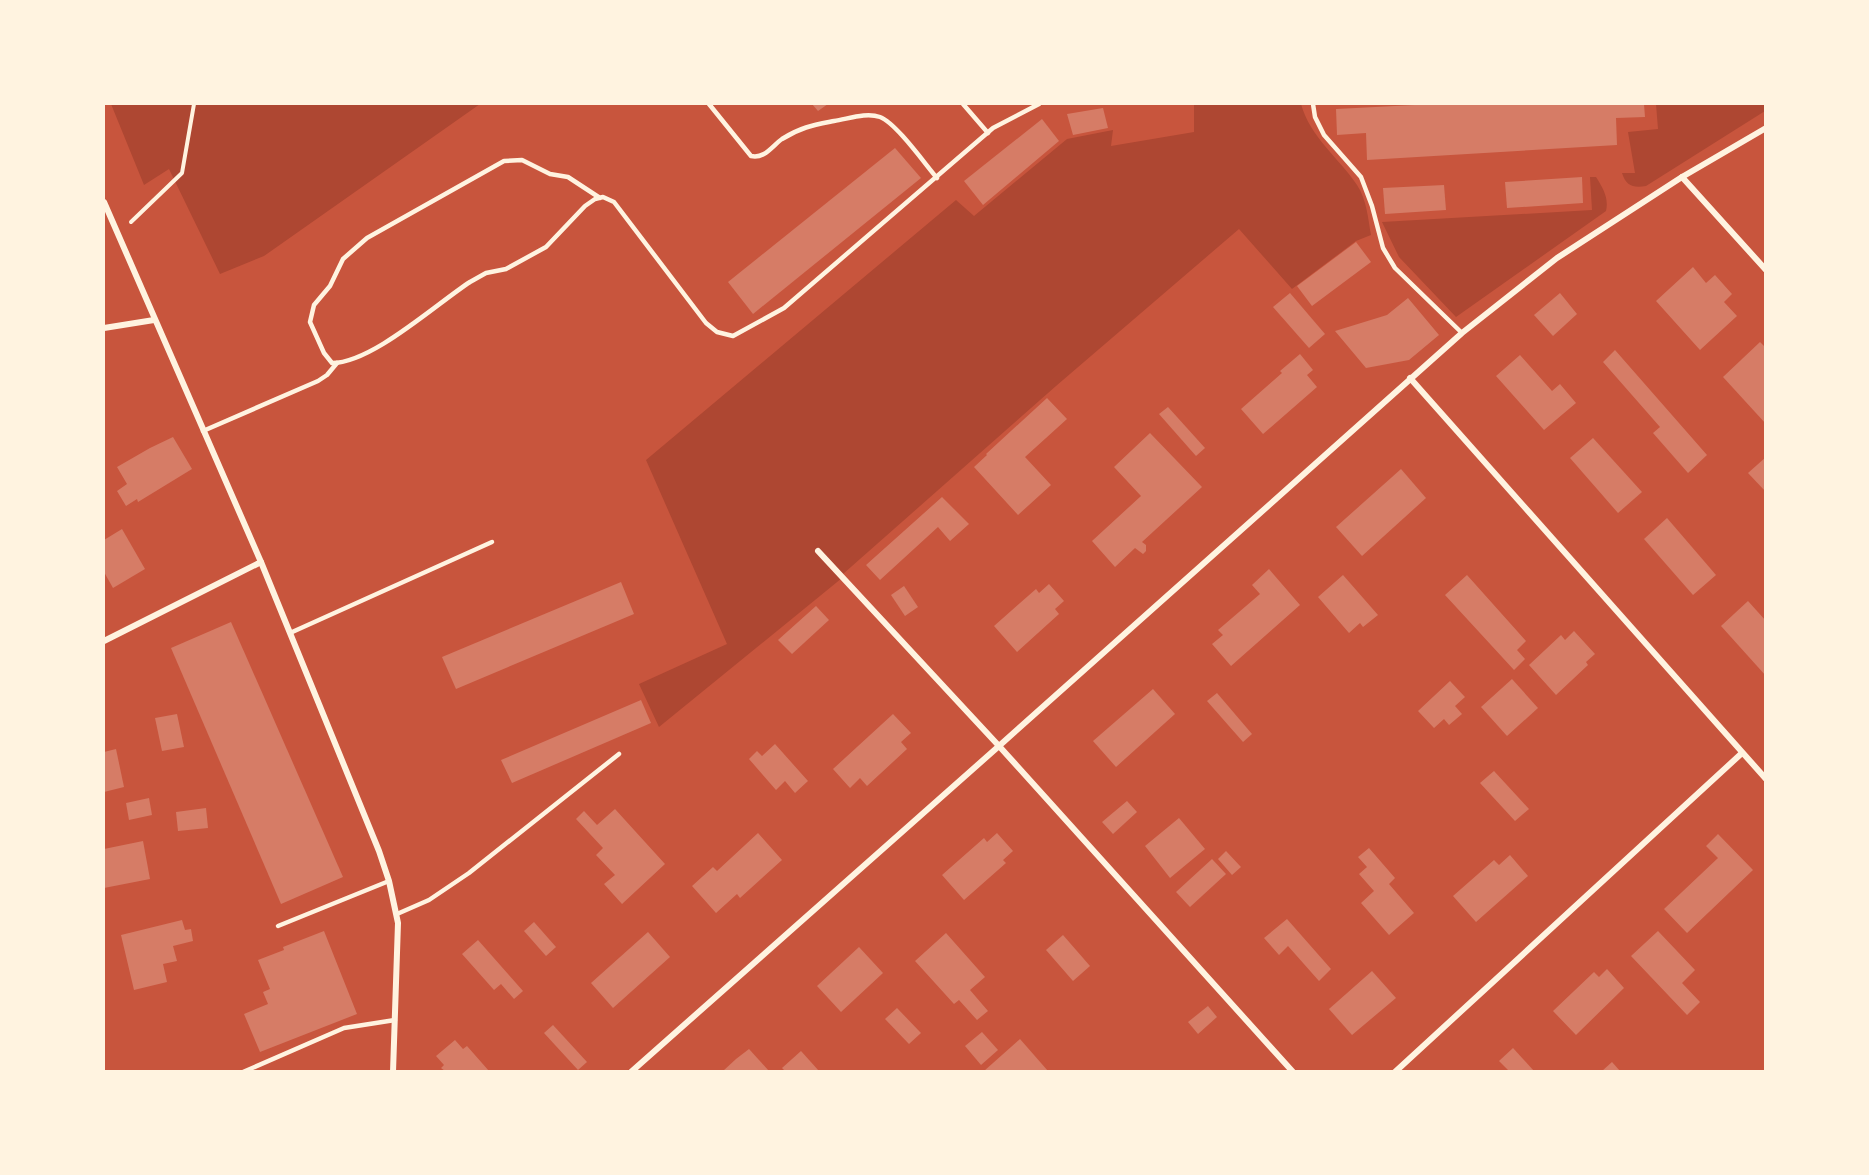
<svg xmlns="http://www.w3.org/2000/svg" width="1869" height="1175" font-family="'Roboto Condensed',sans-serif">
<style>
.green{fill:#ae4732}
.building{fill:#d67c66}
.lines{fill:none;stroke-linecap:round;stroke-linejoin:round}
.path{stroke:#fff3e0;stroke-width:4}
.service{stroke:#fff3e0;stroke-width:4.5}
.minor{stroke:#fff3e0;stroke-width:6}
</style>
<rect width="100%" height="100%" fill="#c8553d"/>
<g class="green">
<path d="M 111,104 L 480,104 L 264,256 L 220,274 L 169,169 L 144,185 Z"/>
<path d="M 1194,104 L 1301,104 C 1310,137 1339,158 1357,185 C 1367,200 1368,219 1371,235 L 1356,241 L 1292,289 L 1239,229 L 1056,386 L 843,574 L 827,557 L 842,578 L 659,727 L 639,684 L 727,644 L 646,460 L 956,200 L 974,216 L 1067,139 L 1113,130 L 1111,146 L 1194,132 Z"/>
<path d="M 1656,104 L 1765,104 L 1765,111 L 1646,186 C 1633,188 1626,186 1622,173 L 1635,173 L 1628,132 L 1658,129 Z"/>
<path d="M 1590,177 L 1596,177 C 1603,188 1609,198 1606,211 L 1456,317 L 1399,257 L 1382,222 L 1592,210 Z"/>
</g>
<g class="building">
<path d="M 812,104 L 828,104 L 818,111 Z"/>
<path d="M 1434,104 L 1644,104 L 1645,117 L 1616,118 L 1617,145 L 1367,160 L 1366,133 L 1337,135 L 1336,109 Z"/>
<path d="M 1103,108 L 1108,128 L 1073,135 L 1067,114 Z"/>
<path d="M 1042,119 L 1059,141 L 983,205 L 964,181 Z"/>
<path d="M 895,148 L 921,178 L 753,314 L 728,282 Z"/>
<path d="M 1582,177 L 1583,203 L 1507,208 L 1505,182 Z"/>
<path d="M 1444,185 L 1446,210 L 1385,214 L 1383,188 Z"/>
<path d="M 1356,242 L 1371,262 L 1312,306 L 1297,286 Z"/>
<path d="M 1693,267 L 1706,283 L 1715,275 L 1732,294 L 1724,302 L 1737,316 L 1700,350 L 1656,301 Z"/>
<path d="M 1290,293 L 1325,334 L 1309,348 L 1273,307 Z"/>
<path d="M 1560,293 L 1577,314 L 1553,336 L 1534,315 Z"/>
<path d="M 1408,298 L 1439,335 L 1409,360 L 1366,368 L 1335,331 L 1387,315 Z"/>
<path d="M 1760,342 L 1766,348 L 1766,424 L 1723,377 Z"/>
<path d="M 1615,350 L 1707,455 L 1688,473 L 1653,433 L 1660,427 L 1603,362 Z"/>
<path d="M 1300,354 L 1313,370 L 1307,375 L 1317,387 L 1263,434 L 1241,409 L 1282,373 L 1280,371 Z"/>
<path d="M 1520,355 L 1552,391 L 1560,384 L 1576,403 L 1544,430 L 1496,376 Z"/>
<path d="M 1047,398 L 1067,419 L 1025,457 L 1051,485 L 1018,515 L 974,467 L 987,455 L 986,454 Z"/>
<path d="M 1168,407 L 1205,448 L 1196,456 L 1159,414 Z"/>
<path d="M 1150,433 L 1202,487 L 1142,542 L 1146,545 L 1146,551 L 1143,554 L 1135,548 L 1115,567 L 1092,541 L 1141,496 L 1114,467 Z"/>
<path d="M 173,437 L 192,469 L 138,502 L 137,499 L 126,506 L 117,491 L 127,484 L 117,467 L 150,448 Z"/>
<path d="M 1593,438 L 1642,492 L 1618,513 L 1570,458 Z"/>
<path d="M 1766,457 L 1766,492 L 1748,473 Z"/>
<path d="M 1401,469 L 1426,498 L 1362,556 L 1336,527 Z"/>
<path d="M 942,497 L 969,524 L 950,541 L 938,527 L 880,580 L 866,565 Z"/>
<path d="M 1667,518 L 1716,575 L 1693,595 L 1644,539 Z"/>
<path d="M 122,529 L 145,569 L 113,588 L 104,572 L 104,540 Z"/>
<path d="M 1269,569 L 1300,605 L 1231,666 L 1212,644 L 1223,635 L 1218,630 L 1260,594 L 1252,585 Z"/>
<path d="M 1343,575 L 1378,615 L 1363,627 L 1360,623 L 1349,633 L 1318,597 Z"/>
<path d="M 1467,575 L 1526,641 L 1517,650 L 1525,659 L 1514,670 L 1445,595 Z"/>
<path d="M 621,582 L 634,614 L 456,689 L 442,657 Z"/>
<path d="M 1049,584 L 1064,601 L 1055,609 L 1059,614 L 1017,652 L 994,626 L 1036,589 L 1039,593 Z"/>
<path d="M 904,586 L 918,607 L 905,616 L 891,595 Z"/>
<path d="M 1748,601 L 1766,621 L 1766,676 L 1721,626 Z"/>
<path d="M 816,606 L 829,620 L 792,654 L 778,640 Z"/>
<path d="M 231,622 L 343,877 L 281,904 L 171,648 Z"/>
<path d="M 1574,631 L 1595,654 L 1586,662 L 1588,665 L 1556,695 L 1529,665 L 1561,635 L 1565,640 Z"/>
<path d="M 1512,679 L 1538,708 L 1507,736 L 1481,707 Z"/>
<path d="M 1450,681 L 1465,697 L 1455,706 L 1462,714 L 1449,725 L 1444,719 L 1434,728 L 1418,711 Z"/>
<path d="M 1153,689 L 1175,714 L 1116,767 L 1093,741 Z"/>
<path d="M 1217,693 L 1252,734 L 1243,742 L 1207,701 Z"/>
<path d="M 641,700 L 651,723 L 512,783 L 501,760 Z"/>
<path d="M 177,714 L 184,747 L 162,751 L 155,718 Z"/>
<path d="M 893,714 L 911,733 L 901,742 L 907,749 L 867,786 L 860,778 L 850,788 L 833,769 Z"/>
<path d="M 775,744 L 808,781 L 795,793 L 785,781 L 776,790 L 749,759 L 757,751 L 762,756 Z"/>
<path d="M 116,749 L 124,787 L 104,792 L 104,752 Z"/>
<path d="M 1494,771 L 1529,809 L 1515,821 L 1480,783 Z"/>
<path d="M 149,798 L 152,815 L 129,820 L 126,803 Z"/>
<path d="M 1127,801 L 1137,812 L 1113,834 L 1102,822 Z"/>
<path d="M 206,808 L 208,828 L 178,831 L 176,812 Z"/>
<path d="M 615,809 L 665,864 L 622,904 L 604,884 L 615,875 L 596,855 L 603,848 L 576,819 L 584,811 L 597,825 Z"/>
<path d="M 1179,818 L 1205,849 L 1170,878 L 1145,846 Z"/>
<path d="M 758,833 L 782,860 L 740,898 L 737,894 L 716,913 L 692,886 L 713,867 L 717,871 Z"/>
<path d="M 997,833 L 1013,851 L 1003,860 L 1006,863 L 964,900 L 942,875 L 984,838 L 987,842 Z"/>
<path d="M 1718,834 L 1753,870 L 1687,933 L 1664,909 L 1718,858 L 1706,846 Z"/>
<path d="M 143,841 L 150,879 L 104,888 L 104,849 Z"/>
<path d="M 1369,848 L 1395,878 L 1389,884 L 1414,913 L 1389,935 L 1361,903 L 1374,891 L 1359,874 L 1367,867 L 1358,857 Z"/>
<path d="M 1226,851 L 1241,867 L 1232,875 L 1218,859 Z"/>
<path d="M 1510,855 L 1528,876 L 1476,922 L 1453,896 L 1494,860 L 1499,865 Z"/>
<path d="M 1212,859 L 1226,874 L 1190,907 L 1176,892 Z"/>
<path d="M 1287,919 L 1331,969 L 1319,981 L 1288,946 L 1279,955 L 1264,938 Z"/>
<path d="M 182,920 L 185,930 L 191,929 L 193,941 L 173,946 L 177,961 L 163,964 L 167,982 L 134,990 L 121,935 Z"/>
<path d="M 534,922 L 556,947 L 546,956 L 524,931 Z"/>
<path d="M 324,931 L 357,1014 L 260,1052 L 244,1014 L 268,1004 L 263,992 L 270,989 L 258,960 L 284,950 L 283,947 Z"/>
<path d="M 1658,931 L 1695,970 L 1682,983 L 1700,1002 L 1687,1015 L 1631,956 Z"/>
<path d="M 648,932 L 670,957 L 613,1008 L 591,983 Z"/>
<path d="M 946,933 L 985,977 L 970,990 L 988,1011 L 977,1020 L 959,1000 L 954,1004 L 915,961 Z"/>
<path d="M 1063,935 L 1090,966 L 1073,981 L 1046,950 Z"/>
<path d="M 478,940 L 523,991 L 514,999 L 501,984 L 494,990 L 462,954 Z"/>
<path d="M 859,947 L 883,973 L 841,1012 L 817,986 Z"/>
<path d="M 1607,969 L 1624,988 L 1576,1035 L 1553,1011 L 1594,972 L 1599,977 Z"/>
<path d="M 1372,971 L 1396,998 L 1352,1035 L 1329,1009 Z"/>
<path d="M 1208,1006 L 1217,1017 L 1198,1034 L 1188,1022 Z"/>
<path d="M 897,1008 L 921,1033 L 909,1044 L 885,1019 Z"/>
<path d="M 553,1025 L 587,1062 L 578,1070 L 544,1033 Z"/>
<path d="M 982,1032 L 998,1050 L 981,1065 L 965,1046 Z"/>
<path d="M 1020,1039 L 1048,1071 L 984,1071 Z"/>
<path d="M 455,1040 L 463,1049 L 467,1046 L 489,1071 L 445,1071 L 441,1068 L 444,1065 L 436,1056 Z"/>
<path d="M 1513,1048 L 1534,1071 L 1509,1071 L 1499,1061 Z"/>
<path d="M 749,1049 L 769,1071 L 723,1071 L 736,1059 Z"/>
<path d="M 801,1051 L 819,1071 L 785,1071 L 782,1068 Z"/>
<path d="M 1612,1062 L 1620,1071 L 1602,1071 Z"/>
</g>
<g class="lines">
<path class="path" d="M 131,222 L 182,173 L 194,104"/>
<g class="service">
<path d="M 709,104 L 751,156 C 765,159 772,146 782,139 C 801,127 814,125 834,121 C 848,119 866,112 880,117 C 896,123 925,164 937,178"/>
<path d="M 963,104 L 988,133"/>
<path d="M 1313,104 L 1315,117 L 1324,135 L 1361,177 L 1372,206 L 1383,248 L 1395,268 L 1462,333"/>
<path d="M 600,198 L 568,177 L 550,174 L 522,160 L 504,161 L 367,238 L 343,259 L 330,286 L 314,305 L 310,322 L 324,353 L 332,363 C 372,363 436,304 470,282 L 486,273 L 506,269 L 546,247 L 585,206 L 595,199 L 603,197 L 614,202 L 706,323 L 717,332 L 733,336 L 784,308 L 993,128 L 1039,104"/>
<path d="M 203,431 L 318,381 L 327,375 L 337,363"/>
<path d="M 290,633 L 492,542"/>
<path d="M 397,914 L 429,900 L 469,873 L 619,754"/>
<path d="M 278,926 L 389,881"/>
<path d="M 243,1072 L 344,1028 L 395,1020"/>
</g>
<g class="minor">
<path d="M 1682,177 L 1766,270"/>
<path d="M 104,202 L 261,562 L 379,851 L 389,881 L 398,923 L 393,1072"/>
<path d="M 104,328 L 154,320"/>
<path d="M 1410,378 L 1766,779"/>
<path d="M 818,551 L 999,746 L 1293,1072"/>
<path d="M 104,641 L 261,562"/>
<path d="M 631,1072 L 999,746 L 1462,333 L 1557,258 L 1682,177 L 1766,128"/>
<path d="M 1395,1072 L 1742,753"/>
</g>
</g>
<rect width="1869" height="1175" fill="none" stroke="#fff3e0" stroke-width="210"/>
</svg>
